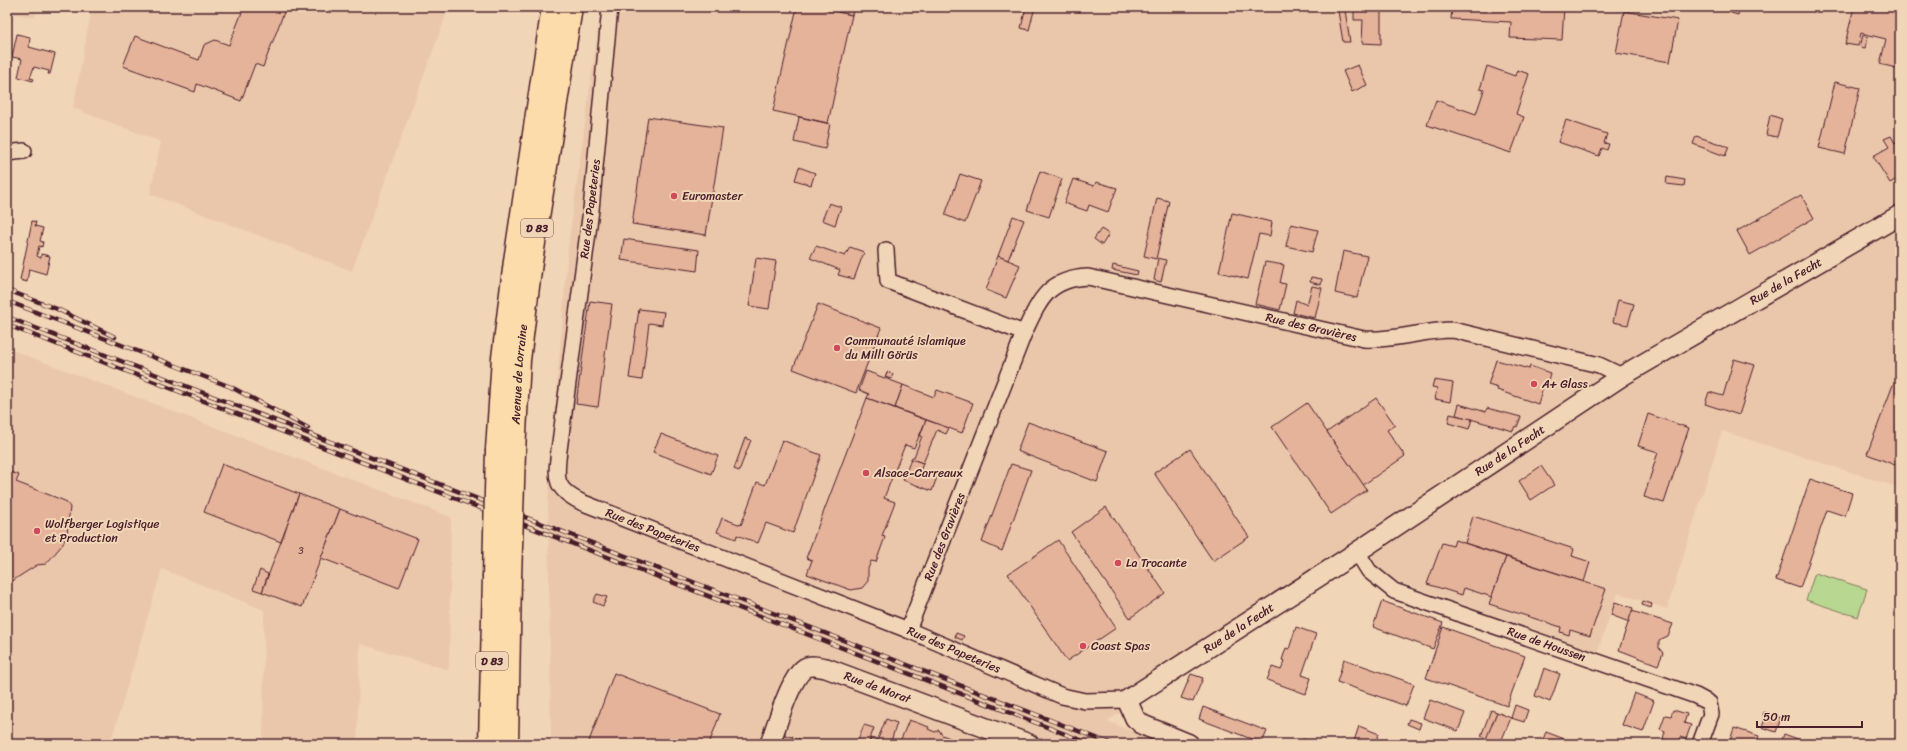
<svg xmlns="http://www.w3.org/2000/svg" width="1907" height="751" font-family="Sriracha,sans-serif">
<style>
.built{fill:#eac7ab}
.green{fill:#b8d790;stroke:#817b5e}
.building{fill:#e5b29a;stroke:#4a1f2b}
.lines{fill:none;stroke-linecap:round;stroke-linejoin:round}
.minor-casing{stroke:#4a1f2b;stroke-width:18}
.tertiary-casing{stroke:#4a1f2b;stroke-width:22}
.primary-casing{stroke:#4a1f2b;stroke-width:25}
.minor{stroke:#f1d5b7;stroke-width:15}
.tertiary{stroke:#f1d5b7;stroke-width:19}
.primary{stroke:#fddcac;stroke-width:22}
.rail-casing{stroke:#4a1f2b;stroke-width:4.5}
.rail{stroke:#f1d5b7;stroke-width:3;stroke-dasharray:9;stroke-linecap:butt}
.primary-bridge-casing{stroke:#4a1f2b;stroke-width:25;stroke-linecap:butt}
.primary-bridge{stroke:#fddcac;stroke-width:22}
.poi-dot{fill:#d1495b;stroke:#f1d5b7;stroke-width:1.5}
.labels{text-anchor:middle;stroke-width:4;stroke-linejoin:round;paint-order:stroke}
.number-label{font-size:10px;fill:#714447}
.shield{fill:#f1d5b7;stroke:#7c5655;stroke-width:1}
.shield-label{font-size:11px;font-weight:bold;fill:#4a1f2b}
.poi-label{font-size:12px;fill:#4a1f2b;stroke:#f1d5b7;text-anchor:start}
.street-label{font-size:12px;fill:#4a1f2b;stroke:#f1d5b7}
</style>
<rect width="100%" height="100%" fill="#f1d5b7"/>
<filter id="ink" filterUnits="userSpaceOnUse"><feTurbulence type="fractalNoise" baseFrequency=".025" numOctaves="2"/><feDisplacementMap in="SourceGraphic" scale="8" xChannelSelector="R" yChannelSelector="G"/><feConvolveMatrix kernelMatrix="1 2 1 2 8 2 1 2 1" color-interpolation-filters="sRGB"/></filter>
<g filter="url(#ink)">
<g class="built">
<path d="M 7,7 L 36,7 L 35,17 L 7,13 Z"/>
<path d="M 92,7 L 449,7 L 352,271 L 150,194 L 161,142 L 73,108 Z"/>
<path d="M 601,7 L 1900,7 L 1900,488 L 1722,431 L 1667,609 L 1618,593 L 1597,653 L 1355,566 L 1107,721 L 1164,744 L 551,744 L 548,500 L 568,247 Z"/>
<path d="M 7,348 L 451,517 L 449,670 L 360,644 L 357,744 L 263,744 L 264,610 L 162,569 L 110,744 L 7,744 Z"/>
</g>
<path class="green" d="M 1815,573 L 1867,589 L 1858,617 L 1806,600 Z"/>
<g class="building">
<path d="M 244,7 L 286,7 L 263,67 L 255,64 L 241,101 L 197,84 L 195,92 L 123,66 L 135,36 L 199,60 L 204,45 L 215,40 L 229,45 Z"/>
<path d="M 797,7 L 815,7 L 852,15 L 828,123 L 773,111 Z"/>
<path d="M 840,7 L 854,7 L 852,15 L 839,12 Z"/>
<path d="M 1026,7 L 1035,7 L 1029,30 L 1021,28 Z"/>
<path d="M 1060,7 L 1080,7 L 1079,12 Z"/>
<path d="M 1452,7 L 1564,7 L 1562,40 L 1510,38 L 1511,22 L 1451,19 Z"/>
<path d="M 1732,7 L 1740,7 L 1738,15 L 1731,13 Z"/>
<path d="M 1854,7 L 1900,7 L 1900,69 L 1880,64 L 1886,39 L 1861,33 L 1858,46 L 1845,44 Z"/>
<path d="M 1354,9 L 1381,10 L 1381,44 L 1362,43 L 1363,20 L 1354,20 Z"/>
<path d="M 1345,10 L 1350,42 L 1343,42 L 1338,11 Z"/>
<path d="M 1624,11 L 1678,20 L 1670,62 L 1616,53 Z"/>
<path d="M 17,34 L 30,37 L 29,47 L 55,54 L 50,74 L 48,74 L 49,71 L 34,67 L 30,78 L 34,79 L 33,81 L 18,77 L 22,59 L 12,57 Z"/>
<path d="M 1863,35 L 1868,37 L 1865,48 L 1860,47 Z"/>
<path d="M 1358,65 L 1367,85 L 1352,92 L 1343,71 Z"/>
<path d="M 1487,66 L 1515,76 L 1517,70 L 1529,74 L 1516,114 L 1524,117 L 1511,153 L 1427,125 L 1436,100 L 1476,114 L 1484,90 L 1480,89 Z"/>
<path d="M 1835,82 L 1860,88 L 1845,154 L 1819,148 Z"/>
<path d="M 1770,115 L 1782,119 L 1777,137 L 1766,135 Z"/>
<path d="M 648,117 L 723,128 L 706,235 L 632,224 Z"/>
<path d="M 799,117 L 830,124 L 825,149 L 794,142 Z"/>
<path d="M 1566,120 L 1607,134 L 1604,143 L 1609,144 L 1607,150 L 1602,148 L 1599,156 L 1558,142 Z"/>
<path d="M 1696,136 L 1729,147 L 1725,156 L 1693,144 Z"/>
<path d="M 1891,136 L 1895,143 L 1900,140 L 1900,177 L 1890,183 L 1873,156 L 1889,147 L 1884,139 Z"/>
<path d="M 799,167 L 815,173 L 811,185 L 795,180 Z"/>
<path d="M 1040,171 L 1062,179 L 1049,217 L 1027,210 Z"/>
<path d="M 960,174 L 981,181 L 965,223 L 945,215 Z"/>
<path d="M 1667,177 L 1685,180 L 1684,186 L 1666,184 Z"/>
<path d="M 1073,179 L 1094,186 L 1096,182 L 1117,188 L 1108,212 L 1089,205 L 1087,211 L 1064,203 Z"/>
<path d="M 1801,195 L 1814,218 L 1750,255 L 1737,231 Z"/>
<path d="M 1157,198 L 1169,201 L 1156,259 L 1144,256 Z"/>
<path d="M 829,203 L 841,207 L 835,225 L 822,220 Z"/>
<path d="M 1232,213 L 1272,222 L 1270,236 L 1259,234 L 1248,279 L 1219,272 Z"/>
<path d="M 1013,216 L 1024,220 L 1008,260 L 998,256 Z"/>
<path d="M 32,221 L 36,222 L 35,226 L 43,228 L 40,241 L 43,242 L 42,247 L 39,246 L 37,256 L 41,258 L 41,254 L 50,256 L 46,274 L 29,269 L 27,282 L 20,280 Z"/>
<path d="M 1291,224 L 1318,230 L 1312,252 L 1286,246 Z"/>
<path d="M 1101,229 L 1109,234 L 1102,245 L 1094,239 Z"/>
<path d="M 624,239 L 699,250 L 697,271 L 621,260 Z"/>
<path d="M 816,246 L 845,256 L 850,247 L 864,252 L 854,279 L 838,275 L 840,270 L 810,258 Z"/>
<path d="M 1343,251 L 1367,256 L 1357,298 L 1335,293 Z"/>
<path d="M 998,256 L 1020,265 L 1006,298 L 986,290 Z"/>
<path d="M 756,258 L 776,261 L 769,309 L 749,306 Z"/>
<path d="M 1158,258 L 1166,260 L 1161,282 L 1154,280 Z"/>
<path d="M 1265,262 L 1284,265 L 1280,283 L 1286,284 L 1280,310 L 1255,304 Z"/>
<path d="M 1113,265 L 1138,271 L 1137,275 L 1112,270 Z"/>
<path d="M 1311,277 L 1322,279 L 1321,285 L 1310,282 Z"/>
<path d="M 1312,286 L 1322,288 L 1315,318 L 1293,313 L 1296,300 L 1307,305 Z"/>
<path d="M 1618,300 L 1634,304 L 1628,325 L 1613,322 Z"/>
<path d="M 590,301 L 612,304 L 598,407 L 576,404 Z"/>
<path d="M 818,304 L 881,328 L 856,393 L 793,369 Z"/>
<path d="M 639,309 L 664,312 L 662,325 L 649,323 L 642,380 L 629,378 Z"/>
<path d="M 1734,359 L 1755,365 L 1739,415 L 1705,404 L 1709,392 L 1723,396 Z"/>
<path d="M 1496,360 L 1529,369 L 1530,366 L 1550,373 L 1546,388 L 1543,387 L 1538,404 L 1497,390 L 1498,388 L 1488,385 Z"/>
<path d="M 866,371 L 903,385 L 895,408 L 867,398 L 869,394 L 859,390 Z"/>
<path d="M 887,372 L 893,374 L 891,379 L 885,377 Z"/>
<path d="M 1434,380 L 1453,383 L 1450,402 L 1435,399 L 1437,388 L 1432,387 Z"/>
<path d="M 1894,382 L 1900,384 L 1900,467 L 1867,454 Z"/>
<path d="M 903,385 L 934,397 L 937,390 L 973,403 L 962,433 L 895,408 Z"/>
<path d="M 867,398 L 926,420 L 914,448 L 905,445 L 884,498 L 895,502 L 882,536 L 885,537 L 876,562 L 871,561 L 868,569 L 868,581 L 862,588 L 851,590 L 807,574 L 812,560 L 806,558 Z"/>
<path d="M 1376,398 L 1395,425 L 1387,430 L 1405,456 L 1363,485 L 1327,432 Z"/>
<path d="M 1307,403 L 1367,490 L 1331,514 L 1272,427 Z"/>
<path d="M 1459,404 L 1486,412 L 1487,408 L 1521,417 L 1517,427 L 1515,426 L 1513,431 L 1456,415 Z"/>
<path d="M 1450,414 L 1472,419 L 1469,429 L 1448,423 Z"/>
<path d="M 1648,414 L 1689,428 L 1664,503 L 1644,497 L 1658,452 L 1638,446 Z"/>
<path d="M 926,420 L 949,428 L 946,434 L 937,430 L 923,463 L 911,459 L 912,457 L 914,457 L 922,436 L 920,436 Z"/>
<path d="M 1028,422 L 1108,451 L 1097,482 L 1017,451 Z"/>
<path d="M 661,434 L 718,456 L 711,474 L 653,452 Z"/>
<path d="M 745,438 L 751,440 L 739,471 L 734,469 Z"/>
<path d="M 782,440 L 821,455 L 793,533 L 766,523 L 758,543 L 737,535 L 736,539 L 717,532 L 722,518 L 741,525 L 757,482 L 765,485 Z"/>
<path d="M 1190,449 L 1249,537 L 1213,561 L 1154,473 Z"/>
<path d="M 911,459 L 923,463 L 920,472 L 937,477 L 932,491 L 903,480 Z"/>
<path d="M 222,464 L 299,494 L 281,542 L 204,512 Z"/>
<path d="M 1011,464 L 1031,470 L 1002,551 L 982,542 Z"/>
<path d="M 1541,466 L 1554,485 L 1531,500 L 1519,481 Z"/>
<path d="M 7,471 L 19,475 L 16,482 L 65,501 L 70,507 L 67,534 L 63,544 L 46,564 L 37,565 L 12,581 L 7,594 Z"/>
<path d="M 1810,479 L 1852,493 L 1845,516 L 1827,510 L 1800,588 L 1776,580 Z"/>
<path d="M 299,494 L 340,509 L 302,607 L 262,592 Z"/>
<path d="M 1106,507 L 1165,593 L 1130,618 L 1071,532 Z"/>
<path d="M 340,509 L 418,539 L 399,588 L 321,558 Z"/>
<path d="M 1473,516 L 1574,549 L 1572,556 L 1590,562 L 1584,582 L 1465,543 Z"/>
<path d="M 1058,540 L 1116,628 L 1067,661 L 1008,574 Z"/>
<path d="M 1455,540 L 1506,557 L 1492,597 L 1464,588 L 1462,595 L 1427,584 L 1442,543 L 1453,546 Z"/>
<path d="M 1506,557 L 1606,589 L 1590,636 L 1570,630 L 1569,635 L 1560,632 L 1561,627 L 1489,604 Z"/>
<path d="M 260,570 L 268,574 L 262,592 L 253,589 Z"/>
<path d="M 597,594 L 607,597 L 603,606 L 593,602 Z"/>
<path d="M 1382,601 L 1443,623 L 1433,649 L 1373,627 Z"/>
<path d="M 1643,601 L 1652,604 L 1651,608 L 1642,605 Z"/>
<path d="M 1615,602 L 1633,608 L 1629,622 L 1611,615 Z"/>
<path d="M 1632,611 L 1673,624 L 1668,636 L 1659,640 L 1659,648 L 1663,653 L 1658,665 L 1619,650 Z"/>
<path d="M 1296,627 L 1316,634 L 1302,675 L 1311,678 L 1306,694 L 1267,680 L 1272,667 L 1281,670 L 1285,661 L 1282,660 L 1286,648 L 1289,649 Z"/>
<path d="M 1443,627 L 1525,656 L 1507,706 L 1426,678 Z"/>
<path d="M 956,633 L 964,636 L 962,640 L 955,637 Z"/>
<path d="M 1344,659 L 1414,684 L 1406,706 L 1337,682 Z"/>
<path d="M 1544,668 L 1560,674 L 1550,702 L 1535,696 Z"/>
<path d="M 614,673 L 720,714 L 709,744 L 588,744 Z"/>
<path d="M 1191,674 L 1203,678 L 1193,702 L 1181,698 Z"/>
<path d="M 1634,693 L 1654,701 L 1643,732 L 1622,725 Z"/>
<path d="M 1430,700 L 1465,713 L 1458,731 L 1423,718 Z"/>
<path d="M 1515,705 L 1528,710 L 1524,722 L 1511,718 Z"/>
<path d="M 1203,707 L 1267,731 L 1262,743 L 1199,719 Z"/>
<path d="M 1491,710 L 1497,712 L 1487,739 L 1481,736 Z"/>
<path d="M 1673,710 L 1687,714 L 1684,723 L 1691,725 L 1686,739 L 1680,737 L 1678,744 L 1672,742 L 1669,743 L 1669,741 L 1663,739 L 1665,731 L 1660,729 L 1665,715 L 1671,716 Z"/>
<path d="M 1497,712 L 1511,718 L 1500,744 L 1484,744 Z"/>
<path d="M 1764,712 L 1781,718 L 1776,732 L 1762,727 L 1766,716 L 1763,715 Z"/>
<path d="M 886,719 L 897,723 L 890,744 L 869,744 L 871,739 L 877,741 Z"/>
<path d="M 1409,719 L 1421,723 L 1419,729 L 1407,724 Z"/>
<path d="M 909,720 L 929,727 L 928,729 L 935,732 L 939,730 L 942,735 L 966,744 L 899,744 Z"/>
<path d="M 864,725 L 874,728 L 868,744 L 856,744 Z"/>
<path d="M 1359,726 L 1379,734 L 1376,741 L 1373,740 L 1372,744 L 1353,744 Z"/>
<path d="M 1734,728 L 1759,736 L 1756,744 L 1729,744 Z"/>
<path d="M 785,732 L 785,735 L 791,737 L 793,736 L 792,738 L 799,740 L 799,738 L 799,741 L 805,743 L 808,741 L 808,744 L 781,744 Z"/>
<path d="M 1546,732 L 1575,743 L 1541,744 Z"/>
<path d="M 1784,734 L 1809,743 L 1809,744 L 1781,743 Z"/>
<path d="M 1303,739 L 1318,744 L 1302,744 Z"/>
</g>
<g class="lines">
<defs>
<g id="minor">
<path id="s1" d="M 610,7 L 591,210 L 559,450 C 556,478 553,488 581,502 L 908,630 L 1062,696 L 1085,701 L 1127,700"/>
<path d="M 7,153 L 24,151"/>
<path d="M 886,250 L 888,281 L 1024,333"/>
<path id="s2" d="M 1357,552 L 1369,571 L 1394,591 L 1696,696 L 1709,703 L 1711,714 L 1701,741 L 1702,744"/>
<path id="s3" d="M 908,630 L 1024,333 C 1040,299 1048,279 1088,277 L 1364,339 C 1396,341 1422,330 1453,330 L 1599,365 L 1622,376"/>
</g>
<g id="tertiary">
<path id="s4" d="M 770,744 C 776,727 790,678 805,668 C 811,664 819,667 826,668 L 1029,744"/>
<path id="s5" d="M 1189,744 L 1143,725 L 1135,718 L 1127,700 L 1357,552 L 1622,376 L 1900,215"/>
</g>
<g id="primary">
<path d="M 497,450 L 503,358 L 515,261 L 553,7"/>
<path id="s6" d="M 514,451 L 519,360 L 531,262 L 571,7"/>
<path d="M 490,744 L 494,577"/>
<path d="M 507,744 L 510,578"/>
</g>
</defs>
<use href="#minor" class="minor-casing"/>
<use href="#tertiary" class="tertiary-casing"/>
<use href="#primary" class="primary-casing"/>
<use href="#minor" class="minor"/>
<use href="#tertiary" class="tertiary"/>
<use href="#primary" class="primary"/>
<defs>
<g id="rail">
<path d="M 7,290 L 57,309 L 115,337"/>
<path d="M 7,301 L 231,387 L 308,428"/>
<path d="M 7,317 L 1112,744"/>
<path d="M 7,325 L 1091,744"/>
</g>
</defs>
<use href="#rail" class="rail-casing"/>
<use href="#rail" class="rail"/>
<defs>
<g id="primary-bridge">
<path d="M 494,577 L 497,450"/>
<path d="M 510,578 L 514,451"/>
</g>
</defs>
<use href="#primary-bridge" class="primary-bridge-casing"/>
<use href="#primary-bridge" class="primary-bridge"/>
</g>
</g>
<g class="poi-dot">
<circle cx="674" cy="196" r="4"/>
<circle cx="837" cy="348" r="4"/>
<circle cx="1534" cy="384" r="4"/>
<circle cx="866" cy="473" r="4"/>
<circle cx="37" cy="531" r="4"/>
<circle cx="1118" cy="563" r="4"/>
<circle cx="1083" cy="646" r="4"/>
</g>
<g class="labels">
<g class="number-label">
<text x="301" y="554">3</text>
</g>
<g class="shield">
<rect x="521" y="219" width="32" height="18" rx="3"/>
<rect x="476" y="652" width="32" height="18" rx="3"/>
</g>
<g class="shield-label">
<text x="537" y="232">D 83</text>
<text x="492" y="665">D 83</text>
</g>
<g class="poi-label">
<text x="682" y="200">Euromaster</text>
<text x="845" y="345">Communauté islamique<tspan x="845" dy="14">du Milli Görüs</tspan></text>
<text x="1542" y="388">A+ Glass</text>
<text x="874" y="477">Alsace-Carreaux</text>
<text x="45" y="528">Wolfberger Logistique<tspan x="45" dy="14">et Production</tspan></text>
<text x="1126" y="567">La Trocante</text>
<text x="1091" y="650">Coast Spas</text>
</g>
<g class="street-label">
<text transform="translate(590 209) rotate(-83)" y="4">Rue des Papeteries</text>
<text dy="4" stroke="none"><textPath href="#s5" startOffset="861">Rue de la Fecht</textPath></text>
<text dy="4" stroke="none"><textPath href="#s3" startOffset="639">Rue des Gravières</textPath></text>
<text dy="4" stroke="none"><textPath href="#s6" startOffset="77">Avenue de Lorraine</textPath></text>
<text dy="4" stroke="none"><textPath href="#s5" startOffset="537">Rue de la Fecht</textPath></text>
<text dy="4" stroke="none"><textPath href="#s1" startOffset="586">Rue des Papeteries</textPath></text>
<text dy="4" stroke="none"><textPath href="#s3" startOffset="100">Rue des Gravières</textPath></text>
<text dy="4" stroke="none"><textPath href="#s5" startOffset="213">Rue de la Fecht</textPath></text>
<text dy="4" stroke="none"><textPath href="#s2" startOffset="216">Rue de Houssen</textPath></text>
<text dy="4" stroke="none"><textPath href="#s1" startOffset="910">Rue des Papeteries</textPath></text>
<text dy="4" stroke="none"><textPath href="#s4" startOffset="161">Rue de Morat</textPath></text>
</g>
</g>
<rect width="1907" height="751" fill="none" stroke="#f1d5b7" stroke-width="24"/>
<rect x="12" y="12" width="1883" height="727" fill="none" stroke="#4a1f2b" stroke-width="1.5" filter="url(#ink)"/>
<path d="M1757 721v6h105v-6" fill="none" stroke="#4a1f2b" stroke-width="2"/>
<text x="1763" y="721" font-size="12" fill="#4a1f2b" stroke="#f1d5b7" stroke-width="3" paint-order="stroke">50 m</text>
</svg>
